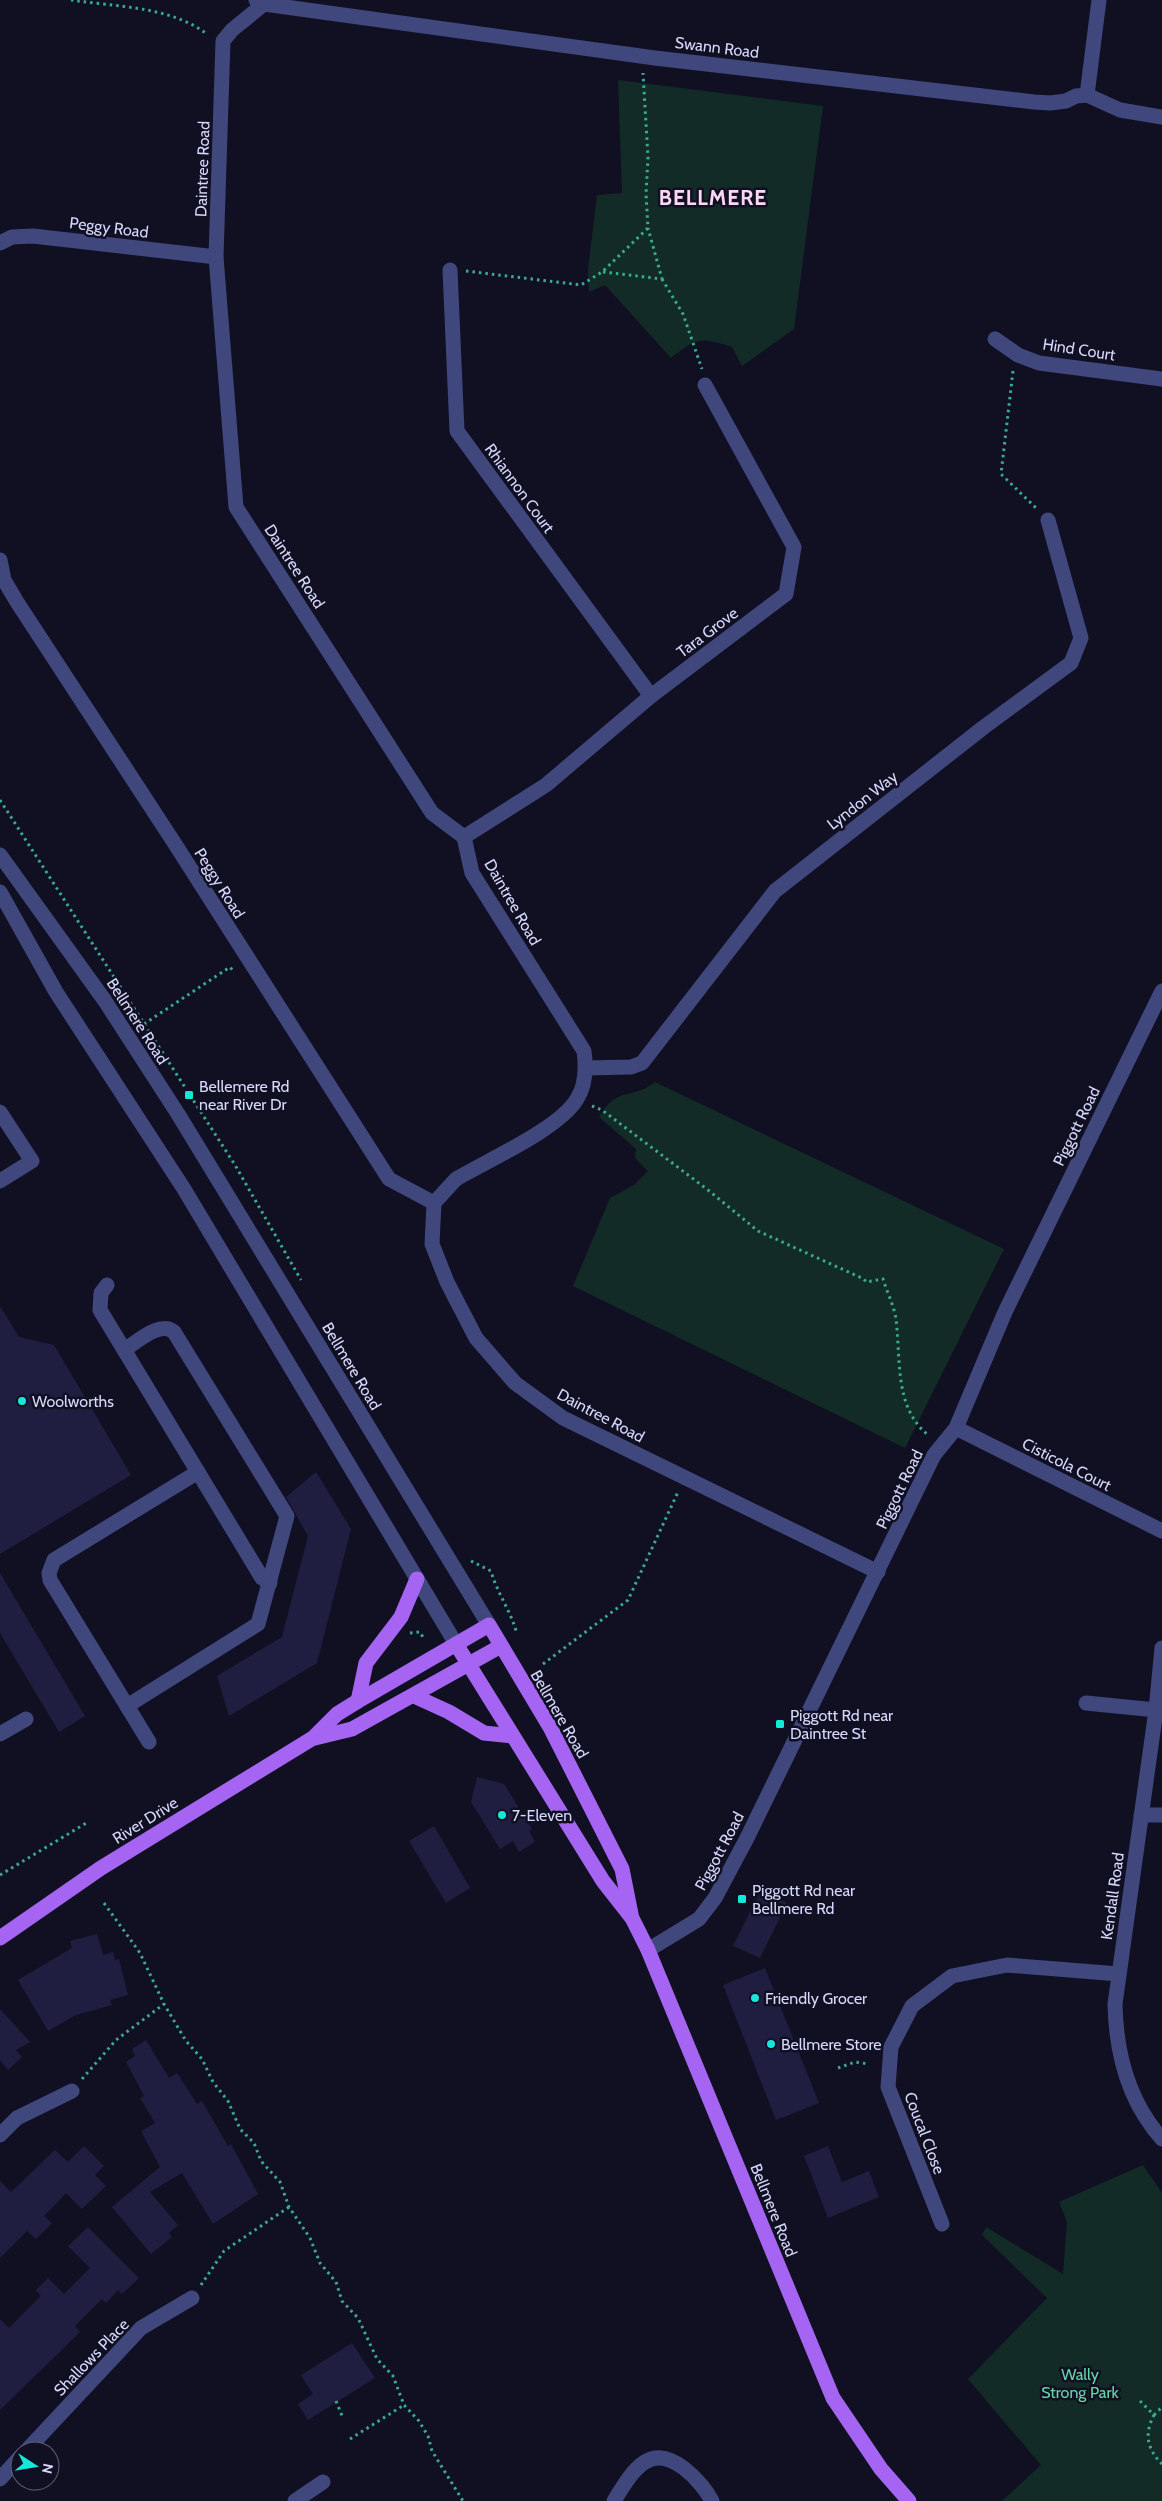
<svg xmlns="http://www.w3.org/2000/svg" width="1162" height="2501" font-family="Cabin,sans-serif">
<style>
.green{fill:#132b26}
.building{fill:#1f1e41}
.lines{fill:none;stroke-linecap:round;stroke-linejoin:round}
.path{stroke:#39ab90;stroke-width:3;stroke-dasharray:2.5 4;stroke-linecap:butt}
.minor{stroke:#3f477d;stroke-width:15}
.major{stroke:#a565f2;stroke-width:15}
.poi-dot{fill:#14e8d8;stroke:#101022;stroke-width:2}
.labels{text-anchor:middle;stroke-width:5;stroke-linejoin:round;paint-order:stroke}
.street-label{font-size:16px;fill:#d5d7fb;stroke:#101022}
.poi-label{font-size:16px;fill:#d5d7fb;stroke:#101022;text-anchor:start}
.park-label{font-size:16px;fill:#67d5a6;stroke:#101022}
.district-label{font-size:21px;font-weight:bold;letter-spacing:1px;fill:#fbd7f4;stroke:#101022}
</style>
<rect width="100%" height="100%" fill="#101022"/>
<g class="green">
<path d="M 618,80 L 823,106 L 794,329 L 742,366 L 732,347 C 700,337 698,337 671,358 L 605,285 L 589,292 L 588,270 L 597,195 L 622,193 Z"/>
<path d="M 655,1082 L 1004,1249 L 905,1448 L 573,1286 L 610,1198 L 634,1185 L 648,1171 L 635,1158 L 636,1149 L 599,1117 C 618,1085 633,1100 655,1082 Z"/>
<path d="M 1143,2165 L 1162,2193 L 1162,2501 L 1002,2501 L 1041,2465 L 968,2379 L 1047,2298 L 982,2235 L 986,2227 L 1063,2274 L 1067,2222 L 1059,2202 Z"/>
</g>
<g class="building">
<path d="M 0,1306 L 19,1337 L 54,1345 L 131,1475 L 0,1554 Z"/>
<path d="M 316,1472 L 351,1529 L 317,1663 L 229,1716 L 217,1676 L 282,1637 L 308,1536 L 286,1497 Z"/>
<path d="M 0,1573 L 85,1716 L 59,1732 L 0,1633 Z"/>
<path d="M 477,1777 L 504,1784 L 532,1829 L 529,1831 L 535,1842 L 519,1852 L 513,1841 L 500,1849 L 471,1802 Z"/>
<path d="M 434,1826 L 470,1888 L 446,1903 L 409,1841 Z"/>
<path d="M 761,1890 L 787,1903 L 760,1958 L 733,1946 Z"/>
<path d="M 97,1934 L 103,1955 L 113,1952 L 115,1960 L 119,1959 L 128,1995 L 110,2000 L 112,2005 L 76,2015 L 48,2031 L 18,1980 L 72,1948 L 70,1941 Z"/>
<path d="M 765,1968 L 819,2103 L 776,2120 L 723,1985 Z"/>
<path d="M 0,2009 L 30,2042 L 16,2050 L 22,2057 L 8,2070 L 0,2060 Z"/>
<path d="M 146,2040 L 169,2078 L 177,2073 L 197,2104 L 202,2101 L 228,2146 L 231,2144 L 258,2194 L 213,2224 L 182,2173 L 150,2192 L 178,2225 L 169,2233 L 172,2237 L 151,2254 L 112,2207 L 160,2167 L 141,2131 L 155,2123 L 140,2098 L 144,2096 L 126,2062 L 135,2056 L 132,2049 Z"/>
<path d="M 84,2146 L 104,2166 L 95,2175 L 106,2186 L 82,2209 L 66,2193 L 44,2216 L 52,2223 L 36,2239 L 27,2231 L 0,2258 L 0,2181 L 11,2192 L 55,2150 L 68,2162 Z"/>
<path d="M 828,2146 L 842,2182 L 869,2171 L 879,2197 L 828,2218 L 804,2156 Z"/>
<path d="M 88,2227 L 139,2278 L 122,2294 L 118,2290 L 106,2303 L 102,2299 L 75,2326 L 80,2332 L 0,2410 L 0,2319 L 9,2328 L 41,2296 L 36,2290 L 48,2278 L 64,2294 L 90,2268 L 68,2246 Z"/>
<path d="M 352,2343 L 375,2378 L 308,2420 L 298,2404 L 313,2394 L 301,2375 Z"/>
</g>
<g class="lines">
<g class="path">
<path d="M 71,0 C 116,7 170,6 207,34"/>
<path d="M 466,271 L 581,285 L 602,272 L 648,228 L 646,194 L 648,157 L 643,73"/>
<path d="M 603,272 L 662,279 L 648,228"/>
<path d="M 662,279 L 683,314 L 702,369"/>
<path d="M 1013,371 L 1001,474 L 1037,509"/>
<path d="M 0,800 L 235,1165 L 301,1280"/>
<path d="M 144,1024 L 230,967 L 234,972"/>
<path d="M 592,1106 L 602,1110 L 708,1190 L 758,1231 L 864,1279 L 866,1282 L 883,1279 C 887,1292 894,1306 896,1319 C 901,1360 894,1407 928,1435"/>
<path d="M 471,1561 L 491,1571 C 497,1593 511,1611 517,1634"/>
<path d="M 410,1633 L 420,1632 L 424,1639"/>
<path d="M 543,1664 L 628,1600 L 678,1492"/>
<path d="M 0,1875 L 88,1822"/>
<path d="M 104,1903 L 140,1953 L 164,2004 L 186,2041 L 202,2059 L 213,2082 L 228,2101 L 240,2129 L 254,2143 L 261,2161 L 280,2182 L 289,2207 L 310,2238 L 320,2263 L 336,2282 L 342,2301 L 358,2318 L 377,2359 L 393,2376 L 404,2405 L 419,2421 L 428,2436 L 432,2451 L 463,2501"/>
<path d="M 838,2068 L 855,2062 L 869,2064"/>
<path d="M 82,2079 L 116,2040 L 164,2004"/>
<path d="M 201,2285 L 224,2251 L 289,2207"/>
<path d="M 336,2401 L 343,2418"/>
<path d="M 1140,2401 L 1154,2415 C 1144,2434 1147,2449 1162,2464"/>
<path d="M 1154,2415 L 1162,2407"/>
<path d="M 350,2439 L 404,2405"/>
</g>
<g class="minor">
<path d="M 256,0 L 264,4 L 655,58 L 1034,102 L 1050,103 L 1066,101 L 1076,96 L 1087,95 L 1120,110 L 1162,117"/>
<path d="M 264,4 L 232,30 L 223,41 L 216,257 L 236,507 L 432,813 L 464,837 L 472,873 L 584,1051 C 586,1066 586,1085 577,1099 C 559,1129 488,1160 456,1179 L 434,1203 L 432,1244 L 447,1282 L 476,1338 L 515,1383 L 563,1418 L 878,1572"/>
<path d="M 1087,95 L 1099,0"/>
<path d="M 0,243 L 12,237 L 33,236 L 216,257"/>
<path d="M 450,270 L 457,431 L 651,696"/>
<path d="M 995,339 L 1018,355 L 1039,363 L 1162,379"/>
<path d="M 0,560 L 4,580 L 17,602 L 175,844 L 389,1179 L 434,1203"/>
<path d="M 464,837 L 546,785 L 651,696 L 786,594 L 794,547 L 705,385"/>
<path d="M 0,855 L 105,1001 L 178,1114 L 489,1625"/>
<path d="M 0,892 L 56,992 L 184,1189 L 456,1644"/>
<path d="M 586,1068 L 631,1067 L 642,1063 L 775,891 L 984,727 L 1071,663 L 1081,638 L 1048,520"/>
<path d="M 0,1112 L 32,1161 L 0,1181"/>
<path d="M 107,1285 L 101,1293 L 100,1310 L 262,1578 L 270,1583"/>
<path d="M 124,1350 C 137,1342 160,1320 174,1332 L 287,1516 L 258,1624 L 127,1706"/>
<path d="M 956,1428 L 1162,1531"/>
<path d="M 1162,1648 L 1156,1710 L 1115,2004 C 1116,2054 1128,2101 1162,2139"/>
<path d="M 1086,1703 L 1156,1710"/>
<path d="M 0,1734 L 26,1719"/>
<path d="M 149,1742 L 50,1580 L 49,1573 L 54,1560 L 198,1472"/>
<path d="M 1141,1815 L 1162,1815"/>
<path d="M 648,1950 L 699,1919 L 715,1898 L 747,1838 L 934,1455 L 956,1428 L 1005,1312 L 1162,991"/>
<path d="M 0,2135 L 17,2118 L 72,2091"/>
<path d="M 942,2224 L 888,2087 L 891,2047 L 912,2006 L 952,1976 L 1007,1965 L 1119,1974"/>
<path d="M 26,2451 L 141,2328 L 192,2298"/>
<path d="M 0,2479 L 20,2457"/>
<path d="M 295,2501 L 323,2482"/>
<path d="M 614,2501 C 622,2488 632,2470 645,2462 C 670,2446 702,2482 712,2501"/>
</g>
<g class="major">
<path d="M 456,1644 L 603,1881 L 632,1918 L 648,1950 L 833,2398 L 881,2469 L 909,2501"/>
<path d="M 414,1696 L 449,1712 L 484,1733 L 512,1736"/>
<path d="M 358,1701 L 366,1663 L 401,1617 L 417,1579"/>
<path d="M 315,1738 L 352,1729 L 501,1646"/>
<path d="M 0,1938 L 101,1868 L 313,1738 L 337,1714 L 358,1701 L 489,1625 L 551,1729 L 622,1869 L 631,1914"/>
</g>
</g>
<g class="poi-dot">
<rect x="184" y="1090" width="10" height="10" rx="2.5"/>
<circle cx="22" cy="1401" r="5"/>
<rect x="775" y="1719" width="10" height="10" rx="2.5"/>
<circle cx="502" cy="1815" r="5"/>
<rect x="737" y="1894" width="10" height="10" rx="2.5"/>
<circle cx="755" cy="1998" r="5"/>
<circle cx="771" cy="2044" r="5"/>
</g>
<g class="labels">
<g class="street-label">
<text transform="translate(717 47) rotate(7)" y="6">Swann Road</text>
<text transform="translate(202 169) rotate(-88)" y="6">Daintree Road</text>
<text transform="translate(109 227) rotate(7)" y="6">Peggy Road</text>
<text transform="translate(1079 349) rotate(9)" y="6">Hind Court</text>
<text transform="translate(520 488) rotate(54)" y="6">Rhiannon Court</text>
<text transform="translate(295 566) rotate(57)" y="6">Daintree Road</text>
<text transform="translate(707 632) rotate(-37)" y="6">Tara Grove</text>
<text transform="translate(862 800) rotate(-38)" y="6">Lyndon Way</text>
<text transform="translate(220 883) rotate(58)" y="6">Peggy Road</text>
<text transform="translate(513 902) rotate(60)" y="6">Daintree Road</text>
<text transform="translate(138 1021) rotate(57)" y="6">Bellmere Road</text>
<text transform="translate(1076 1126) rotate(-64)" y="6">Piggott Road</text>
<text transform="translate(352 1366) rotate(59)" y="6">Bellmere Road</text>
<text transform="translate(601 1415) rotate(28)" y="6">Daintree Road</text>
<text transform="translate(1067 1464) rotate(27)" y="6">Cisticola Court</text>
<text transform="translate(899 1489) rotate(-64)" y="6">Piggott Road</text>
<text transform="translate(560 1714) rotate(60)" y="6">Bellmere Road</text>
<text transform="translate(145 1820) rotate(-32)" y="6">River Drive</text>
<text transform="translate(719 1851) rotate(-62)" y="6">Piggott Road</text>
<text transform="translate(1112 1896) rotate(-82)" y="6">Kendall Road</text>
<text transform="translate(925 2133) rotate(69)" y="6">Coucal Close</text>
<text transform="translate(774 2210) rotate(68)" y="6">Bellmere Road</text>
<text transform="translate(91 2357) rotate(-46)" y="6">Shallows Place</text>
</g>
<g class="poi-label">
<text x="199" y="1092">Bellemere Rd<tspan x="199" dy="18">near River Dr</tspan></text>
<text x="32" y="1407">Woolworths</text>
<text x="790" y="1721">Piggott Rd near<tspan x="790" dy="18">Daintree St</tspan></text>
<text x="512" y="1821">7-Eleven</text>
<text x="752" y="1896">Piggott Rd near<tspan x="752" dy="18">Bellmere Rd</tspan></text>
<text x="765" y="2004">Friendly Grocer</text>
<text x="781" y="2050">Bellmere Store</text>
</g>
<g class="park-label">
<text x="1080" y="2380">Wally<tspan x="1080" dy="18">Strong Park</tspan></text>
</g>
<g class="district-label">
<text x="713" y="205">BELLMERE</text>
</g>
</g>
<g transform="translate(35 2466) rotate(102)"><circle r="24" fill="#101022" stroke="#5f6079"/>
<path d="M0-4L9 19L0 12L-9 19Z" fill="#14e8d8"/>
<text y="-8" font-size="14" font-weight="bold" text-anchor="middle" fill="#d5d7fb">N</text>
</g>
</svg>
